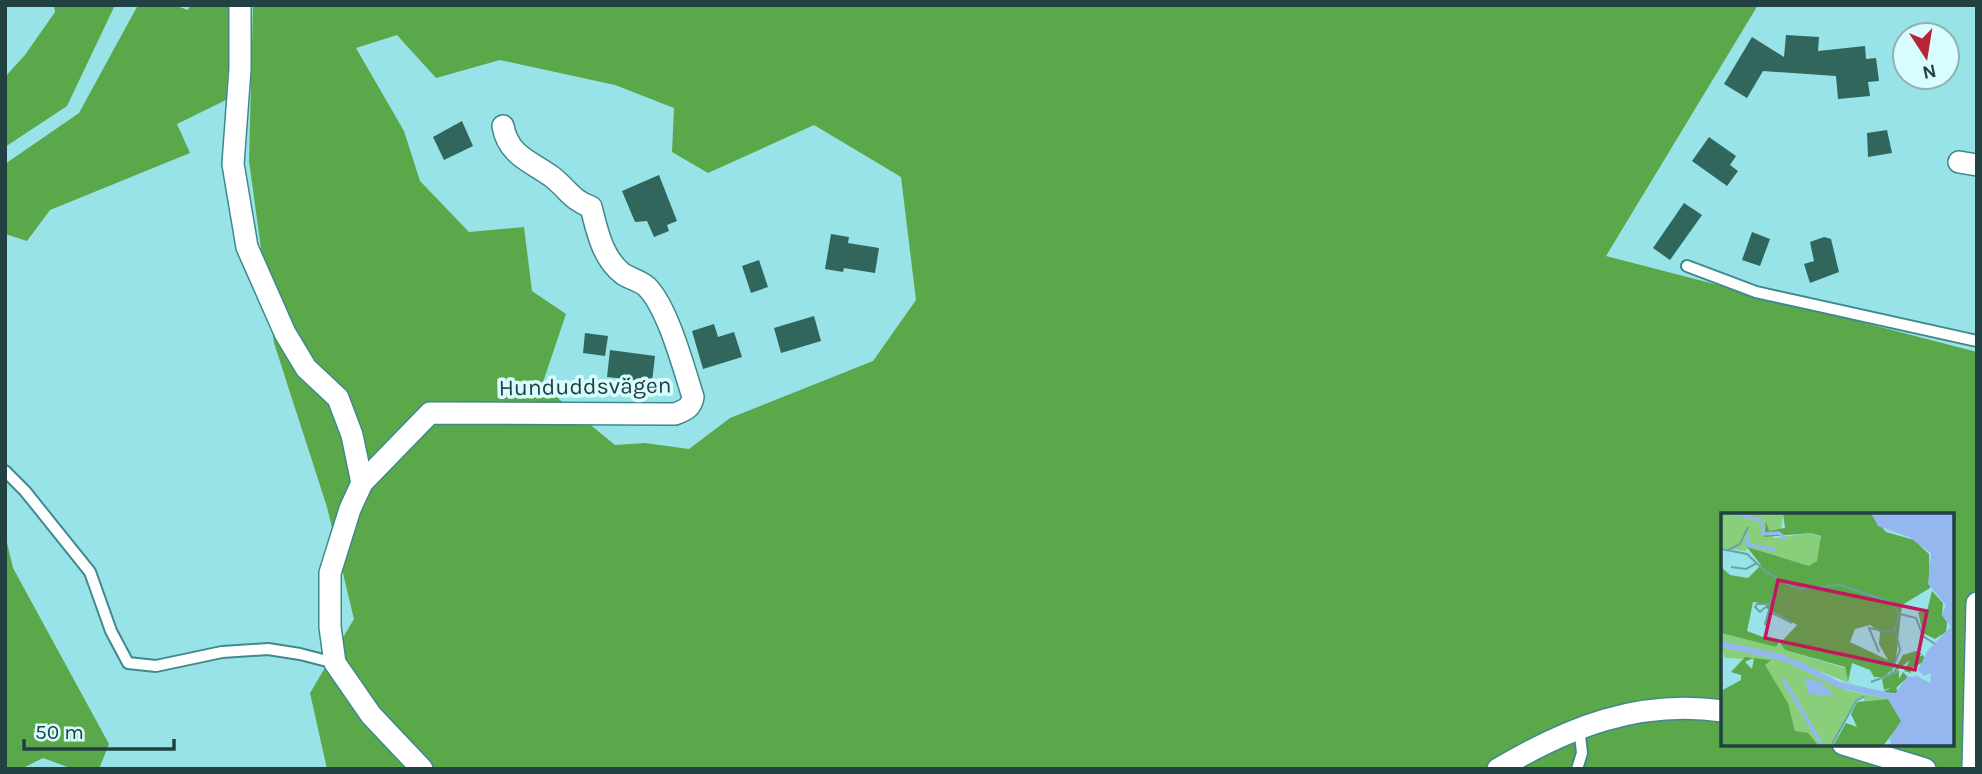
<svg xmlns="http://www.w3.org/2000/svg" width="1982" height="774" font-family="Karla,sans-serif">
<style>
.forest{fill:#5ba84a;fill-rule:evenodd}
.building{fill:#30665c}
.lines{fill:none;stroke-linecap:round;stroke-linejoin:round}
.service-casing{stroke:#3e898d;stroke-width:14}
.minor-casing{stroke:#3e898d;stroke-width:24}
.service{stroke:#fff;stroke-width:10}
.minor{stroke:#fff;stroke-width:21}
.labels{text-anchor:middle;stroke-width:7;stroke-linejoin:round;paint-order:stroke}
.street-label{font-size:23px;fill:#224143;stroke:#d9fdfe}
.inset-river{fill:none;stroke:#94b7f0;stroke-width:3.5}
.inset-road{fill:none;stroke:#69a2a5;stroke-width:2}
.view{fill:#c2185b;fill-opacity:0.15;stroke:#c2185b;stroke-width:3.5}
.inset-edge{fill:none;stroke:#224143;stroke-width:3.5}
</style>
<rect width="100%" height="100%" fill="#98e3e7"/>
<g class="forest">
<path d="M 54,5 L 115,5 L 67,106 L 5,147 L 5,77 L 25,55 L 55,12 Z"/>
<path d="M 138,5 L 174,5 L 188,10 L 190,5 L 232,5 L 226,100 L 177,124 L 190,153 L 50,210 L 27,241 L 5,234 L 5,164 L 79,113 Z"/>
<path d="M 253,5 L 1758,5 L 1606,256 L 1977,352 L 1977,769 L 327,769 L 310,693 L 354,619 L 327,507 L 274,343 L 249,161 ZM 397,35 L 436,78 L 500,60 L 615,85 L 674,108 L 672,152 L 708,173 L 814,125 L 901,177 L 916,300 L 873,361 L 730,418 L 689,449 L 645,443 L 615,445 L 542,385 L 566,314 L 532,291 L 524,227 L 469,232 L 420,181 L 404,131 L 356,48 ZM 1723,515 L 1952,515 L 1952,744 L 1723,744 Z"/>
<path d="M 5,534 L 13,568 L 109,744 L 99,769 L 73,769 L 43,758 L 21,769 L 5,769 Z"/>
</g>
<g class="building">
<path d="M 1786,35 L 1819,37 L 1818,51 L 1865,46 L 1866,59 L 1876,58 L 1879,81 L 1868,82 L 1870,96 L 1838,99 L 1836,76 L 1763,71 L 1747,98 L 1724,84 L 1752,37 L 1784,57 Z"/>
<path d="M 462,121 L 473,146 L 444,160 L 433,137 Z"/>
<path d="M 1887,130 L 1892,153 L 1868,157 L 1867,133 Z"/>
<path d="M 1709,137 L 1736,156 L 1730,165 L 1738,171 L 1727,186 L 1692,161 Z"/>
<path d="M 659,175 L 677,221 L 667,225 L 669,231 L 654,237 L 647,221 L 635,222 L 622,191 Z"/>
<path d="M 1684,203 L 1702,215 L 1670,260 L 1653,248 Z"/>
<path d="M 1752,232 L 1770,239 L 1760,266 L 1742,260 Z"/>
<path d="M 831,234 L 849,237 L 848,243 L 879,248 L 875,273 L 844,268 L 843,272 L 825,269 Z"/>
<path d="M 1824,237 L 1831,239 L 1839,272 L 1810,283 L 1804,264 L 1814,261 L 1810,242 Z"/>
<path d="M 759,260 L 768,287 L 751,293 L 742,266 Z"/>
<path d="M 814,316 L 821,341 L 781,353 L 774,328 Z"/>
<path d="M 714,324 L 718,337 L 734,332 L 742,357 L 703,369 L 692,331 Z"/>
<path d="M 585,333 L 608,336 L 605,356 L 583,353 Z"/>
<path d="M 610,350 L 655,356 L 652,382 L 607,377 Z"/>
</g>
<g class="lines">
<defs>
<g id="service">
<path d="M 1687,266 L 1756,292 L 1977,341"/>
<path d="M 5,471 L 25,491 L 90,572 L 111,631 L 128,663 L 156,666 L 222,652 L 268,649 L 300,654 L 335,663"/>
<path d="M 1577,769 L 1582,753 L 1579,727"/>
</g>
<g id="minor">
<path d="M 240,5 L 240,69 L 233,164 L 247,247 L 285,333 L 306,368 L 338,398 L 352,435 L 362,483 L 350,509 L 330,573 L 330,627 L 335,663 L 371,715 L 422,769"/>
<path d="M 1959,162 L 1977,165"/>
<path d="M 362,483 L 430,413 L 675,414 C 685,410 691,408 693,397 C 684,369 668,308 647,287 C 641,281 631,279 623,274 C 602,258 597,230 591,207 C 571,200 567,188 551,176 C 530,161 508,155 503,126"/>
<path d="M 1843,744 L 1925,769"/>
<path d="M 1498,769 C 1569,727 1639,699 1723,711"/>
<path d="M 1973,769 L 1977,603"/>
</g>
</defs>
<use href="#service" class="service-casing"/>
<use href="#minor" class="minor-casing"/>
<use href="#service" class="service"/>
<use href="#minor" class="minor"/>
</g>
<g class="labels">
<g class="street-label">
<text transform="translate(585 386) rotate(-1)" y="8">Hunduddsvägen</text>
</g>
</g>
<g transform="translate(1721 513)">
<rect width="233" height="233" fill="#98e3e7"/>
<path d="M 0,0 L 62,0 L 60,18 L 47,18 L 46,9 L 42,19 L 54,25 L 90,20 L 100,24 L 97,48 L 88,53 L 26,35 L 25,38 L 0,35 ZM 0,120 L 55,134 L 59,130 L 64,137 L 124,155 L 127,169 L 144,176 L 51,140 L 10,132 L 0,128 ZM 0,134 L 64,148 L 124,177 L 167,186 L 143,188 L 144,182 L 134,188 L 109,233 L 98,233 L 74,218 L 67,190 L 43,152 L 49,147 L 4,145 Z" fill="#89ce7a"/>
<path d="M 62,0 L 149,0 L 165,19 L 193,27 L 208,41 L 209,75 L 181,92 L 174,154 L 163,164 L 153,164 L 149,157 L 131,150 L 127,169 L 124,154 L 64,137 L 59,130 L 76,112 L 45,95 L 46,91 L 32,89 L 26,118 L 58,130 L 55,134 L 0,120 L 0,54 L 9,62 L 27,65 L 40,52 L 26,34 L 88,53 L 96,48 L 100,23 L 90,20 L 43,24 L 45,8 L 48,18 L 64,15 ZM 149,112 L 159,119 L 158,131 L 167,147 L 129,129 L 134,116 ZM 211,78 L 222,90 L 221,102 L 226,109 L 225,119 L 214,126 L 202,120 L 197,99 L 206,98 ZM 195,138 L 201,141 L 193,146 L 202,142 L 205,148 L 190,155 L 190,160 L 183,158 L 189,147 L 171,161 L 182,142 ZM 24,144 L 32,145 L 24,149 L 31,156 L 33,145 L 50,147 L 44,152 L 67,190 L 74,218 L 87,220 L 98,233 L 0,233 L 0,178 L 20,167 L 20,162 L 10,159 ZM 178,158 L 178,166 L 182,159 L 187,164 L 175,175 L 179,181 L 162,179 L 171,174 L 163,177 L 161,166 ZM 167,186 L 181,208 L 162,233 L 112,233 L 125,210 L 136,214 L 130,201 L 136,189 Z" fill="#5ba84a" fill-rule="evenodd"/>
<path d="M 150,0 L 233,0 L 233,233 L 170,233 L 169,225 L 180,208 L 167,186 L 118,175 L 64,148 L 0,134 L 0,128 L 60,141 L 119,169 L 174,181 L 186,164 L 196,163 L 209,170 L 210,160 L 203,163 L 197,157 L 207,137 L 230,114 L 221,102 L 225,92 L 207,71 L 210,40 L 188,24 L 157,13 ZM 84,165 L 100,169 L 114,183 L 87,181 Z" fill="#94b7f0"/>
<path class="inset-river" d="M 14,0 L 41,8 L 42,21 L 58,20 L 65,26M 26,22 L 27,32 L 55,37M 0,131 L 81,151 L 119,172 L 233,197M 62,166 L 100,230"/>
<path class="inset-road" d="M 0,36 L 26,41 L 45,59 L 76,76 L 120,72 L 172,90 L 179,101 L 174,115 L 179,137 L 169,162M 7,37 L 19,31 L 27,14M 10,54 L 25,56 L 36,50M 47,92 L 39,99 L 34,94 L 36,91 L 51,91M 49,99 L 71,110M 179,101 L 195,105 L 202,123 L 214,131M 48,113 L 44,111 L 57,66M 158,139 L 148,115 L 168,119 L 173,115M 150,169 L 178,158M 110,233 L 135,188 L 144,183"/>
<path class="view" d="M 57,67 L 206,98 L 194,157 L 44,125 Z"/>
<rect width="233" height="233" class="inset-edge"/>
</g>
<rect width="1982" height="774" fill="none" stroke="#224143" stroke-width="14"/>
<g transform="translate(1926 56) rotate(168)"><circle r="33" fill="#d9fdfe" stroke="#90b2b3" stroke-width="2"/>
<path d="M0-5L12 26L0 18L-12 26Z" fill="#b62438"/>
<text y="-10" font-size="19" font-weight="bold" text-anchor="middle" fill="#224143">N</text>
</g>
<path d="M24 739v10h150v-10" fill="none" stroke="#224143" stroke-width="3.5"/>
<text x="35" y="739" font-size="21" fill="#224143" stroke="#d9fdfe" stroke-width="5" paint-order="stroke">50 m</text>
</svg>
